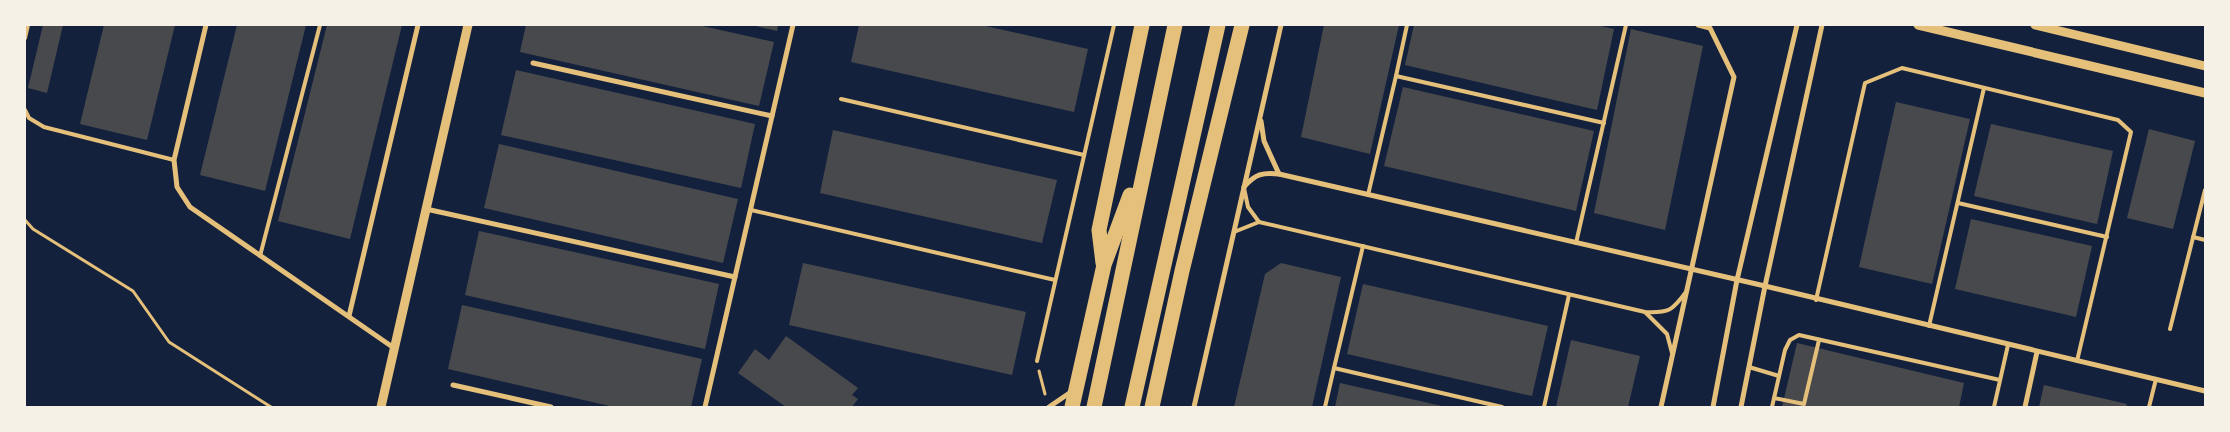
<svg xmlns="http://www.w3.org/2000/svg" width="2230" height="432" font-family="'PT Sans',sans-serif">
<style>
.building{fill:#48494c}
.lines{fill:none;stroke-linecap:round;stroke-linejoin:round}
.path{stroke:#e5c07b;stroke-width:3}
.service{stroke:#e5c07b;stroke-width:4}
.minor{stroke:#e5c07b;stroke-width:5}
.tertiary{stroke:#e5c07b;stroke-width:9}
.motorway{stroke:#e5c07b;stroke-width:15}
</style>
<rect width="100%" height="100%" fill="#14213d"/>
<g class="building">
<path d="M 43,25 L 63,25 L 47,93 L 28,88 Z"/>
<path d="M 104,25 L 175,25 L 147,140 L 80,124 Z"/>
<path d="M 237,25 L 306,25 L 265,191 L 200,175 Z"/>
<path d="M 327,25 L 402,25 L 350,239 L 278,221 Z"/>
<path d="M 526,25 L 698,25 L 774,42 L 759,106 L 520,52 Z"/>
<path d="M 752,25 L 778,25 L 777,31 Z"/>
<path d="M 859,25 L 981,25 L 1088,49 L 1074,112 L 851,62 Z"/>
<path d="M 1324,25 L 1399,25 L 1370,154 L 1301,137 Z"/>
<path d="M 1414,25 L 1596,25 L 1614,29 L 1597,110 L 1405,65 Z"/>
<path d="M 1631,29 L 1703,46 L 1665,230 L 1594,213 Z"/>
<path d="M 516,70 L 755,124 L 741,188 L 501,135 Z"/>
<path d="M 1403,87 L 1594,131 L 1576,211 L 1384,166 Z"/>
<path d="M 1896,102 L 1970,119 L 1932,284 L 1859,267 Z"/>
<path d="M 1991,124 L 2113,151 L 2097,224 L 1974,196 Z"/>
<path d="M 2149,129 L 2195,141 L 2173,229 L 2127,218 Z"/>
<path d="M 833,130 L 1057,180 L 1042,243 L 820,193 Z"/>
<path d="M 499,144 L 738,199 L 723,263 L 484,208 Z"/>
<path d="M 1971,219 L 2092,246 L 2076,317 L 1955,289 Z"/>
<path d="M 479,231 L 719,284 L 705,349 L 465,295 Z"/>
<path d="M 803,263 L 1026,312 L 1012,375 L 789,325 Z"/>
<path d="M 1281,263 L 1341,277 L 1312,407 L 1234,407 L 1265,274 Z"/>
<path d="M 1363,284 L 1548,326 L 1532,396 L 1347,354 Z"/>
<path d="M 462,305 L 702,359 L 691,407 L 614,407 L 448,369 Z"/>
<path d="M 786,336 L 858,388 L 852,395 L 858,399 L 852,407 L 786,407 L 738,373 L 755,349 L 769,360 Z"/>
<path d="M 1571,340 L 1640,356 L 1628,407 L 1556,407 Z"/>
<path d="M 1797,343 L 1964,383 L 1959,407 L 1782,407 Z"/>
<path d="M 1340,383 L 1442,406 L 1442,407 L 1335,407 Z"/>
<path d="M 2044,385 L 2127,404 L 2126,407 L 2039,407 Z"/>
</g>
<g class="lines">
<g class="path">
<path d="M 25,220 L 33,229 L 133,291 L 169,342 L 271,407"/>
<path d="M 1039,371 L 1045,394"/>
</g>
<g class="service">
<path d="M 1407,25 L 1396,76 L 1604,123"/>
<path d="M 25,38 L 28,25"/>
<path d="M 841,99 L 1084,155"/>
<path d="M 25,110 L 29,118 L 44,127 L 174,160"/>
<path d="M 1244,188 L 1248,207 L 1259,222"/>
<path d="M 1368,195 L 1396,76"/>
<path d="M 1958,203 L 2107,237"/>
<path d="M 751,210 L 1055,280"/>
<path d="M 1234,232 L 1259,222 L 1645,312 C 1669,313 1672,311 1686,292"/>
<path d="M 2193,237 L 2205,240"/>
<path d="M 1576,243 L 1626,25"/>
<path d="M 1363,246 L 1334,368 L 1502,407"/>
<path d="M 260,256 L 320,25"/>
<path d="M 1816,300 L 1865,83 L 1902,68 L 2118,120 L 2131,132 L 2077,361"/>
<path d="M 1645,312 L 1667,334 L 1672,353"/>
<path d="M 1929,326 L 1984,88"/>
<path d="M 2170,329 L 2205,190"/>
<path d="M 1037,361 L 1114,25"/>
<path d="M 1749,367 L 1779,376"/>
<path d="M 1774,398 L 1804,404 L 1819,340"/>
<path d="M 1325,407 L 1334,368"/>
<path d="M 1544,407 L 1569,295"/>
<path d="M 1772,407 L 1785,350 L 1790,340 L 1799,335 L 2000,380"/>
<path d="M 1994,407 L 2008,345"/>
<path d="M 2149,407 L 2156,379"/>
</g>
<g class="minor">
<path d="M 206,25 L 174,160 L 177,187 L 190,207 L 394,348"/>
<path d="M 533,63 L 772,116"/>
<path d="M 1261,121 L 1264,141 L 1279,174"/>
<path d="M 1244,187 C 1255,174 1263,172 1279,174 L 1765,286 L 2205,391"/>
<path d="M 426,209 L 735,277"/>
<path d="M 349,316 L 418,25"/>
<path d="M 453,385 L 551,407"/>
<path d="M 705,407 L 793,25"/>
<path d="M 1049,407 L 1071,392"/>
<path d="M 1194,407 L 1281,25"/>
<path d="M 1661,407 L 1734,77 L 1710,28 L 1698,25"/>
<path d="M 1713,407 L 1737,280 L 1797,25"/>
<path d="M 1741,407 L 1765,286 L 1822,25"/>
<path d="M 2025,407 L 2037,352"/>
</g>
<g class="tertiary">
<path d="M 1918,25 L 2205,93"/>
<path d="M 2035,25 L 2205,66"/>
<path d="M 381,407 L 468,25"/>
</g>
<g class="motorway">
<path d="M 1103,263 L 1099,230 L 1142,25"/>
<path d="M 1072,407 L 1104,265 L 1130,195"/>
<path d="M 1094,407 L 1175,25"/>
<path d="M 1132,407 L 1218,25"/>
<path d="M 1152,407 L 1182,271 L 1242,25"/>
</g>
</g>
<rect width="2230" height="432" fill="none" stroke="#f6f1e7" stroke-width="52"/>
</svg>
